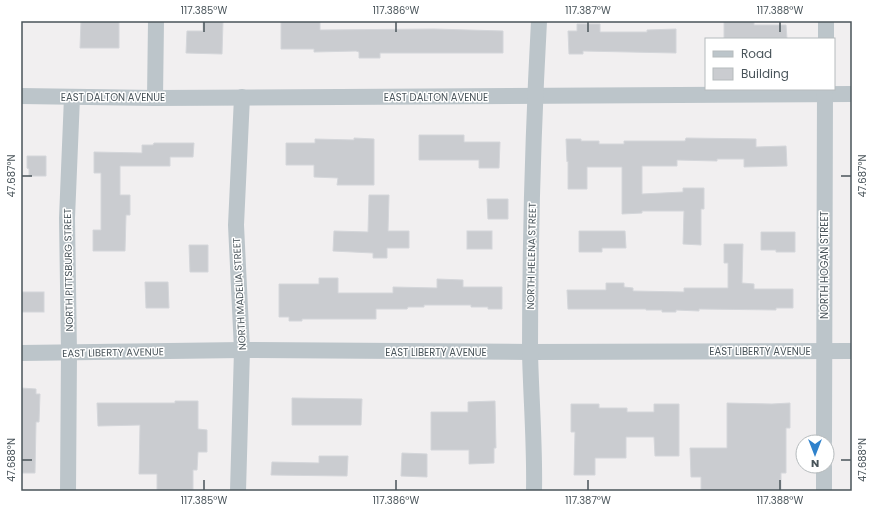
<svg xmlns="http://www.w3.org/2000/svg" width="873" height="512" font-family="Poppins,sans-serif">
<style>
.building{fill:#caccd0;stroke:#d4d6da}
.lines{fill:none;stroke-linecap:round;stroke-linejoin:round}
.street{stroke:#bcc5ca;stroke-width:16}
.ticks{fill:none;stroke:#49545a;stroke-width:1.5}
.labels{text-anchor:middle;stroke-width:3;stroke-linejoin:round;paint-order:stroke}
.street-label{font-size:10px;fill:#49545a;stroke:#fff}
.neatline{fill:none;stroke:#49545a;stroke-width:1.5}
.ticks-label{font-size:10px;text-anchor:middle;fill:#49545a}
</style>
<rect width="100%" height="100%" fill="#f1eff0"/>
<g class="building">
<path d="M 81,21 L 119,21 L 119,48 L 80,48 Z"/>
<path d="M 203,21 L 223,21 L 222,54 L 186,53 L 187,31 L 203,31 Z"/>
<path d="M 281,21 L 320,21 L 320,30 L 434,29 L 503,31 L 503,53 L 380,53 L 380,58 L 359,58 L 359,52 L 356,51 L 314,52 L 314,49 L 281,49 Z"/>
<path d="M 724,21 L 754,21 L 754,25 L 786,25 L 787,39 L 724,39 Z"/>
<path d="M 577,24 L 600,24 L 600,32 L 647,32 L 647,30 L 676,29 L 676,53 L 583,51 L 583,54 L 569,54 L 568,31 L 577,31 Z"/>
<path d="M 419,135 L 464,135 L 464,142 L 500,142 L 499,168 L 479,168 L 479,160 L 419,160 Z"/>
<path d="M 354,138 L 374,139 L 374,185 L 337,185 L 338,178 L 314,177 L 314,165 L 286,165 L 286,143 L 315,143 L 315,139 L 354,140 Z"/>
<path d="M 686,138 L 756,139 L 756,147 L 786,146 L 787,166 L 744,167 L 744,159 L 717,159 L 717,161 L 677,160 L 677,166 L 642,166 L 642,194 L 683,192 L 683,188 L 704,188 L 704,209 L 701,209 L 701,245 L 683,244 L 684,211 L 642,211 L 642,213 L 622,214 L 622,167 L 587,167 L 587,189 L 568,189 L 568,161 L 567,162 L 566,139 L 581,139 L 581,141 L 599,141 L 599,144 L 624,144 L 624,141 L 685,141 Z"/>
<path d="M 154,143 L 194,143 L 193,157 L 170,157 L 170,166 L 120,166 L 120,195 L 130,195 L 130,215 L 126,215 L 125,251 L 93,251 L 93,230 L 101,230 L 101,173 L 94,173 L 94,152 L 142,153 L 142,145 L 153,145 Z"/>
<path d="M 27,156 L 46,156 L 46,176 L 29,176 L 29,169 L 27,168 Z"/>
<path d="M 369,195 L 389,195 L 388,231 L 409,231 L 409,248 L 387,248 L 387,258 L 373,258 L 373,253 L 333,251 L 334,231 L 368,232 Z"/>
<path d="M 487,199 L 508,199 L 508,219 L 488,219 Z"/>
<rect x="467" y="231" width="25" height="18"/>
<path d="M 579,231 L 625,231 L 626,248 L 602,248 L 602,252 L 579,252 Z"/>
<path d="M 761,232 L 795,232 L 795,252 L 776,252 L 776,250 L 761,250 Z"/>
<path d="M 724,244 L 743,244 L 742,283 L 754,284 L 754,289 L 793,289 L 793,308 L 776,308 L 776,310 L 699,309 L 699,311 L 676,310 L 676,312 L 662,312 L 662,310 L 646,310 L 646,309 L 568,309 L 567,290 L 606,290 L 606,283 L 624,283 L 624,287 L 633,288 L 633,291 L 684,292 L 684,288 L 728,288 L 728,263 L 724,263 Z"/>
<path d="M 189,245 L 208,245 L 208,272 L 190,272 Z"/>
<path d="M 319,278 L 338,278 L 338,293 L 393,293 L 393,287 L 437,288 L 437,279 L 463,280 L 463,287 L 502,287 L 502,309 L 488,309 L 488,307 L 471,307 L 471,305 L 424,305 L 424,307 L 408,307 L 407,309 L 376,309 L 376,319 L 302,319 L 302,321 L 289,321 L 289,317 L 279,317 L 279,284 L 319,284 Z"/>
<path d="M 145,282 L 168,282 L 169,308 L 146,308 Z"/>
<rect x="21" y="292" width="23" height="20"/>
<path d="M 21,388 L 36,389 L 36,394 L 40,394 L 39,422 L 36,422 L 35,473 L 21,473 Z"/>
<path d="M 292,398 L 362,399 L 361,425 L 292,425 Z"/>
<path d="M 175,401 L 198,401 L 198,429 L 207,430 L 207,452 L 198,452 L 197,470 L 193,470 L 193,491 L 157,491 L 157,474 L 139,474 L 140,425 L 98,426 L 97,403 L 175,403 Z"/>
<path d="M 495,401 L 496,448 L 494,448 L 494,463 L 469,464 L 469,450 L 431,450 L 431,412 L 468,412 L 468,402 Z"/>
<path d="M 727,403 L 772,404 L 790,403 L 790,428 L 786,428 L 786,473 L 781,473 L 781,491 L 701,491 L 701,477 L 691,477 L 690,448 L 727,448 Z"/>
<path d="M 571,404 L 599,404 L 599,408 L 627,408 L 627,412 L 654,412 L 654,404 L 679,404 L 679,456 L 655,456 L 654,437 L 626,437 L 626,458 L 595,458 L 595,475 L 574,475 L 575,432 L 571,432 Z"/>
<path d="M 402,453 L 427,454 L 427,477 L 401,476 Z"/>
<path d="M 319,456 L 348,456 L 347,476 L 271,475 L 272,462 L 319,463 Z"/>
</g>
<g class="lines">
<g class="street">
<path d="M 826,39 L 826,21"/>
<path d="M 21,96 L 155,98 L 852,94"/>
<path d="M 155,98 L 156,21"/>
<path d="M 21,353 L 242,350 L 530,352 L 852,351"/>
<path d="M 824,442 L 825,89"/>
<path d="M 824,466 L 824,491"/>
<path d="M 68,491 L 69,353 L 67,218 L 72,97"/>
<path d="M 238,491 L 242,350 L 236,225 L 242,97"/>
<path d="M 534,491 C 535,445 531,398 530,352 C 530,241 533,131 539,21"/>
</g>
</g>
<path class="ticks" d="M 204,22 L 204,32M 396,22 L 396,32M 588,22 L 588,32M 780,22 L 780,32M 22,176 L 32,176M 841,176 L 851,176M 22,460 L 32,460M 841,460 L 851,460M 204,480 L 204,490M 396,480 L 396,490M 588,480 L 588,490M 780,480 L 780,490"/>
<g class="labels">
<g class="street-label">
<text x="113" y="101">EAST DALTON AVENUE</text>
<text x="436" y="101">EAST DALTON AVENUE</text>
<text transform="translate(531 256) rotate(-89)" y="4">NORTH HELENA STREET</text>
<text transform="translate(824 265) rotate(-90)" y="4">NORTH HOGAN STREET</text>
<text transform="translate(68 270) rotate(-91)" y="4">NORTH PITTSBURG STREET</text>
<text transform="translate(239 294) rotate(-93)" y="4">NORTH MADELIA STREET</text>
<text x="760" y="355">EAST LIBERTY AVENUE</text>
<text transform="translate(113 352) rotate(-1)" y="4">EAST LIBERTY AVENUE</text>
<text x="436" y="356">EAST LIBERTY AVENUE</text>
</g>
</g>
<rect width="873" height="512" fill="none" stroke="#ffffff" stroke-width="44"/>
<rect x="705" y="38" width="130" height="52" fill="#ffffff" stroke="#b6bbbd"/>
<rect x="713" y="51" width="20" height="6" fill="#bcc5ca" stroke="#b6bbbd"/>
<text x="741" y="58" font-size="12" fill="#49545a">Road</text>
<rect x="713" y="68" width="20" height="12" fill="#caccd0" stroke="#b6bbbd"/>
<text x="741" y="78" font-size="12" fill="#49545a">Building</text>
<g transform="translate(815 454) rotate(180)"><circle r="19" fill="#ffffff" stroke="#b6bbbd"/>
<path d="M0-3L7 15L0 10L-7 15Z" fill="#2f82cc"/>
<text y="-6" font-size="11" font-weight="bold" text-anchor="middle" fill="#49545a">N</text>
</g>
<rect x="22" y="22" width="829" height="468" class="neatline"/>
<g class="ticks-label">
<text x="204" y="14">117.385°W</text>
<text x="396" y="14">117.386°W</text>
<text x="588" y="14">117.387°W</text>
<text x="780" y="14">117.388°W</text>
<text transform="translate(862 176) rotate(-90)" y="4">47.687°N</text>
<text transform="translate(11 176) rotate(-90)" y="4">47.687°N</text>
<text transform="translate(862 460) rotate(-90)" y="4">47.688°N</text>
<text transform="translate(11 460) rotate(-90)" y="4">47.688°N</text>
<text x="204" y="504">117.385°W</text>
<text x="396" y="504">117.386°W</text>
<text x="588" y="504">117.387°W</text>
<text x="780" y="504">117.388°W</text>
</g>
</svg>
